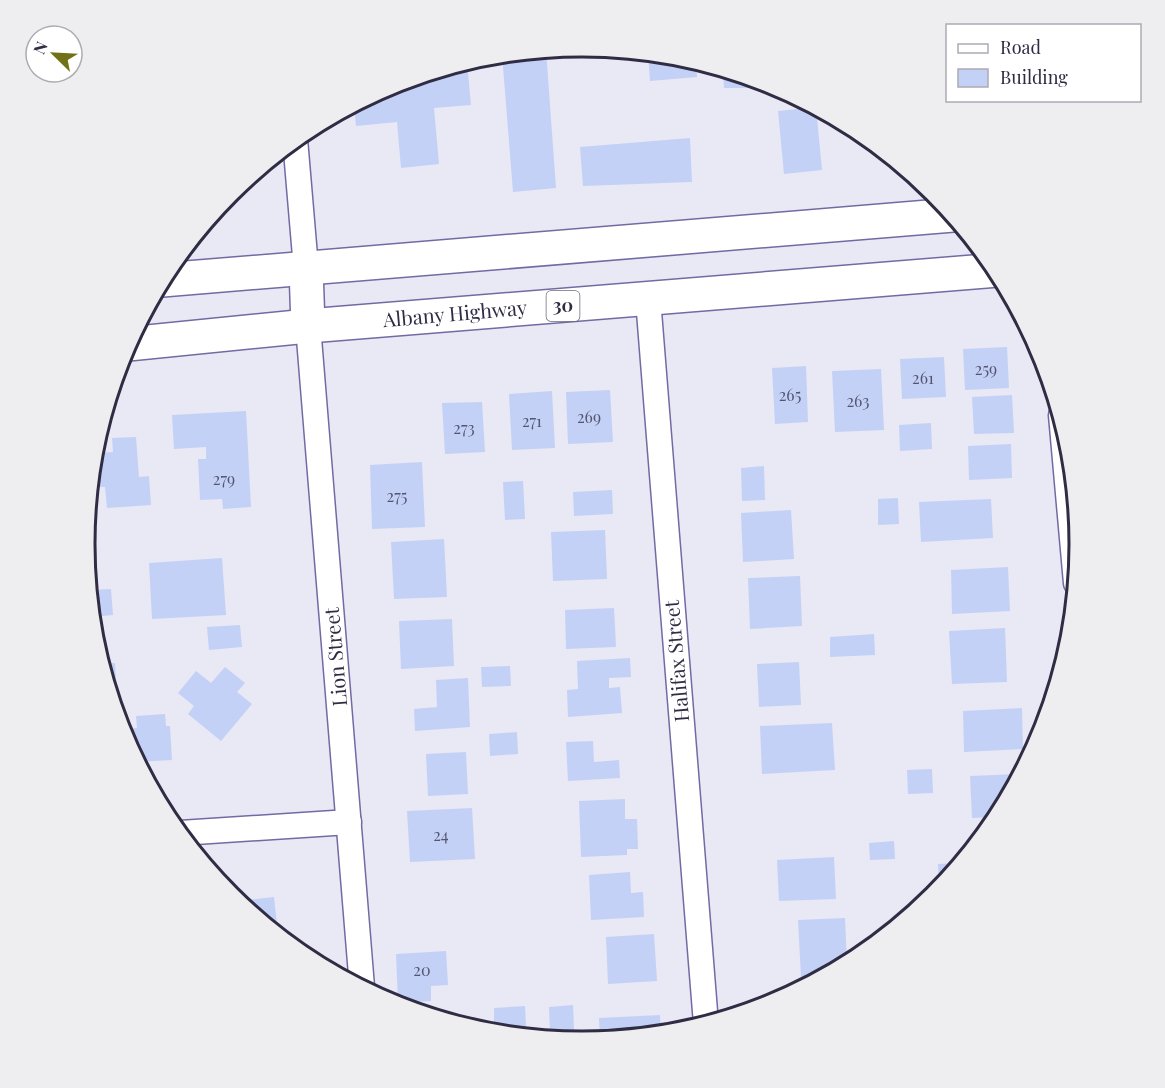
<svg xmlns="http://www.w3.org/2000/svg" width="1165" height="1088" font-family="'Playfair Display',serif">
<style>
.building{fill:#c4d1f6}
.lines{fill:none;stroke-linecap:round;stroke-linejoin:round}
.minor-casing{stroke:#726aa3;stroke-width:27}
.trunk-casing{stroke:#726aa3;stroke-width:36}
.minor{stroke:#fff;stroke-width:24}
.trunk{stroke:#fff;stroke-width:33}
.labels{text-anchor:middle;stroke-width:4.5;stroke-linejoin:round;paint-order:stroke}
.number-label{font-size:16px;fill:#545570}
.shield{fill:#fff;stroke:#6d6b7c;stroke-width:1.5}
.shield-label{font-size:18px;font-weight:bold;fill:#2f2c44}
.street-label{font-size:20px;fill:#2f2c44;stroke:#fff}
.rim{fill:none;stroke:#2f2c44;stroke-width:3}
</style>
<rect width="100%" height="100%" fill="#e9e8f5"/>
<g class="building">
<path d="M 546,50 L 556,188 L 513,192 L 502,54 Z"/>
<path d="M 648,53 L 680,56 L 696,61 L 697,77 L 650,81 Z"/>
<path d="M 467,62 L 471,105 L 434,108 L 439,164 L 401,168 L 397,122 L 356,126 L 354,105 L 392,84 Z"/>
<path d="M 723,69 L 764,82 L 764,88 L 724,88 Z"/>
<path d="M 816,107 L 822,170 L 784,174 L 778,111 Z"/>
<path d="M 690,138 L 692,182 L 583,186 L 580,147 Z"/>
<path d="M 1007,347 L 1009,388 L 965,390 L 963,349 Z"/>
<path d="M 944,357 L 946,397 L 902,399 L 900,359 Z"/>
<path d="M 806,366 L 808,422 L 775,424 L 772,368 Z"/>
<path d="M 881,369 L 884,430 L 835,432 L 832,371 Z"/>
<path d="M 610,390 L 613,442 L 568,444 L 566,392 Z"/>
<path d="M 552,391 L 555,448 L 512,450 L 509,394 Z"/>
<path d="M 1012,395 L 1014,433 L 974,434 L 972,397 Z"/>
<path d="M 482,402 L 485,452 L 445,454 L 442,403 Z"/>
<path d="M 246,411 L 251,507 L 223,509 L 222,499 L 200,500 L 198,459 L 206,459 L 206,447 L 174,449 L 172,415 Z"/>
<path d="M 931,423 L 932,449 L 900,451 L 899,425 Z"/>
<path d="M 136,437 L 139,477 L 149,476 L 151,505 L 107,508 L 105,487 L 94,487 L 94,453 L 113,452 L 112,438 Z"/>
<path d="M 1011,444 L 1012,478 L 969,480 L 968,446 Z"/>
<path d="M 422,462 L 425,527 L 372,529 L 370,465 Z"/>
<path d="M 764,466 L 765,500 L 742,501 L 741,468 Z"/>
<path d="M 523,481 L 525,519 L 505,520 L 503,482 Z"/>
<path d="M 612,490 L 613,514 L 574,516 L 573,492 Z"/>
<path d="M 898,498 L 899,524 L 878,525 L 878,499 Z"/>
<path d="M 991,499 L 993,538 L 921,542 L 919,502 Z"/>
<path d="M 791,510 L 794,559 L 743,562 L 741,513 Z"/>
<path d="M 605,530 L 607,579 L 553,581 L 551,532 Z"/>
<path d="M 444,539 L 447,597 L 394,599 L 391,542 Z"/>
<path d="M 222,558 L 226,615 L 152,619 L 149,563 Z"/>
<path d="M 1008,567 L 1010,611 L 952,614 L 951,570 Z"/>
<path d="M 800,576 L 802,626 L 750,629 L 748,578 Z"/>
<path d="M 111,589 L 113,615 L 92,617 L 90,590 Z"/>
<path d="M 614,608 L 616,647 L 566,649 L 565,610 Z"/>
<path d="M 452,619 L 454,666 L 401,669 L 399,621 Z"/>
<path d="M 240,625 L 242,647 L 209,650 L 207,627 Z"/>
<path d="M 1005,628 L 1007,682 L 952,684 L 949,631 Z"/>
<path d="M 874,634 L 875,655 L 830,657 L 830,637 Z"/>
<path d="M 630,658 L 631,677 L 609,678 L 609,688 L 620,687 L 622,713 L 568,717 L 567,690 L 578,689 L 577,661 Z"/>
<path d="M 799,662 L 801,705 L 759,707 L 757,664 Z"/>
<path d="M 115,663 L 117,694 L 111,695 L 102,664 Z"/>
<path d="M 510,666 L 511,686 L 482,687 L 481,667 Z"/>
<path d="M 225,667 L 245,683 L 237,692 L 252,704 L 221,741 L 188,714 L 194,706 L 178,693 L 196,671 L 211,683 Z"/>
<path d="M 468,678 L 470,727 L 415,731 L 414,709 L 437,707 L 436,680 Z"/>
<path d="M 1022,708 L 1023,749 L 964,752 L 963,711 Z"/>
<path d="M 165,714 L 166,726 L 170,726 L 172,760 L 138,762 L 121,729 L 137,728 L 136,716 Z"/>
<path d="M 832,723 L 835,770 L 762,774 L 760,726 Z"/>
<path d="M 517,732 L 518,754 L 490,756 L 489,734 Z"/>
<path d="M 593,741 L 594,762 L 619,760 L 620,778 L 568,781 L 566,742 Z"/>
<path d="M 466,752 L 468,794 L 428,796 L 426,754 Z"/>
<path d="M 932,769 L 933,793 L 908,794 L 907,770 Z"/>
<path d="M 1018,774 L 1018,779 L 998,817 L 972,818 L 970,776 Z"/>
<path d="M 625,799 L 625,819 L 637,819 L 638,849 L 627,849 L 627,855 L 581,857 L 579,801 Z"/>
<path d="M 472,808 L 475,859 L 410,862 L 407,811 Z"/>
<path d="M 894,841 L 895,859 L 870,860 L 869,843 Z"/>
<path d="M 834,857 L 836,899 L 779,901 L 777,860 Z"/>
<path d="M 961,863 L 948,879 L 939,890 L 938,864 Z"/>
<path d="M 630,872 L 631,893 L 643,892 L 644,917 L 591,920 L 589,875 Z"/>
<path d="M 274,897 L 278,934 L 237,901 Z"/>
<path d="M 845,918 L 847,964 L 825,976 L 801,977 L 798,920 Z"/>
<path d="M 654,934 L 657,981 L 608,984 L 606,937 Z"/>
<path d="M 446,951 L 448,985 L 431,986 L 431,1001 L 398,1003 L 396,954 Z"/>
<path d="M 573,1005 L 574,1030 L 550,1031 L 549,1007 Z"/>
<path d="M 525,1006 L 526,1027 L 494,1028 L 494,1008 Z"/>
<path d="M 660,1015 L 661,1034 L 600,1040 L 599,1018 Z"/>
<path d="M 482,1020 L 482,1031 L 453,1022 Z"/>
</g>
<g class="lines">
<defs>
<g id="minor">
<path d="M 295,139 L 306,268"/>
<path d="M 648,299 L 706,1024"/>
<path d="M 308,326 L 362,987"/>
<path d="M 1061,415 L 1076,583"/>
<path d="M 180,833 L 349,822"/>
</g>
<g id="trunk">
<path d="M 306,268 L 308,326"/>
<path d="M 162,280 L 953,215"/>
<path d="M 128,344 L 308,326 L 998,270"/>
</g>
</defs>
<use href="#minor" class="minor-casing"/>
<use href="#trunk" class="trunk-casing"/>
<use href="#minor" class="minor"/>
<use href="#trunk" class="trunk"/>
</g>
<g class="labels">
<g class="number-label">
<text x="986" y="375">259</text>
<text x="923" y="384">261</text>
<text x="790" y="401">265</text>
<text x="858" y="407">263</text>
<text x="589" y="423">269</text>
<text x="532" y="427">271</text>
<text x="464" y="434">273</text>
<text x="224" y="485">279</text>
<text x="397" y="502">275</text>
<text x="441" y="841">24</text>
<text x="422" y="976">20</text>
</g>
<rect class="shield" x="546.5" y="291" width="33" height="30" rx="4.5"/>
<g class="shield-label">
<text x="563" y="312">30</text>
</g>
<g class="street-label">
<text transform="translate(455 314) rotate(-5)" y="7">Albany Highway</text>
<text transform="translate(336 657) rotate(-95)" y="7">Lion Street</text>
<text transform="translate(677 661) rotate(-95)" y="7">Halifax Street</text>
</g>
</g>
<path d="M0 0H1165V1088H0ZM95 544a487 487 0 1 1 974 0a487 487 0 1 1-974 0Z" fill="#eeeef0" fill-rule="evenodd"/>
<path class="rim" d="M95 544a487 487 0 1 1 974 0a487 487 0 1 1-974 0Z"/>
<rect x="946" y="24" width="195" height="78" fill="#ffffff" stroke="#acabb4" stroke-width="1.5"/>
<rect x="958" y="44" width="30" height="9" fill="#ffffff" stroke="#acabb4" stroke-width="1.5"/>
<text x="1000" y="54" font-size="18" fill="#2f2c44">Road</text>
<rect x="958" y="69" width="30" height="18" fill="#c4d1f6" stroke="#acabb4" stroke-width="1.5"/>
<text x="1000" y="84" font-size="18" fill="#2f2c44">Building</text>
<g transform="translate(54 54) rotate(294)"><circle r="28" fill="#ffffff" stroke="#acabb4" stroke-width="1.5"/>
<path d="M0-4.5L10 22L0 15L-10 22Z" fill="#717116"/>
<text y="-9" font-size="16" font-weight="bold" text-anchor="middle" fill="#2f2c44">N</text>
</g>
</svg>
